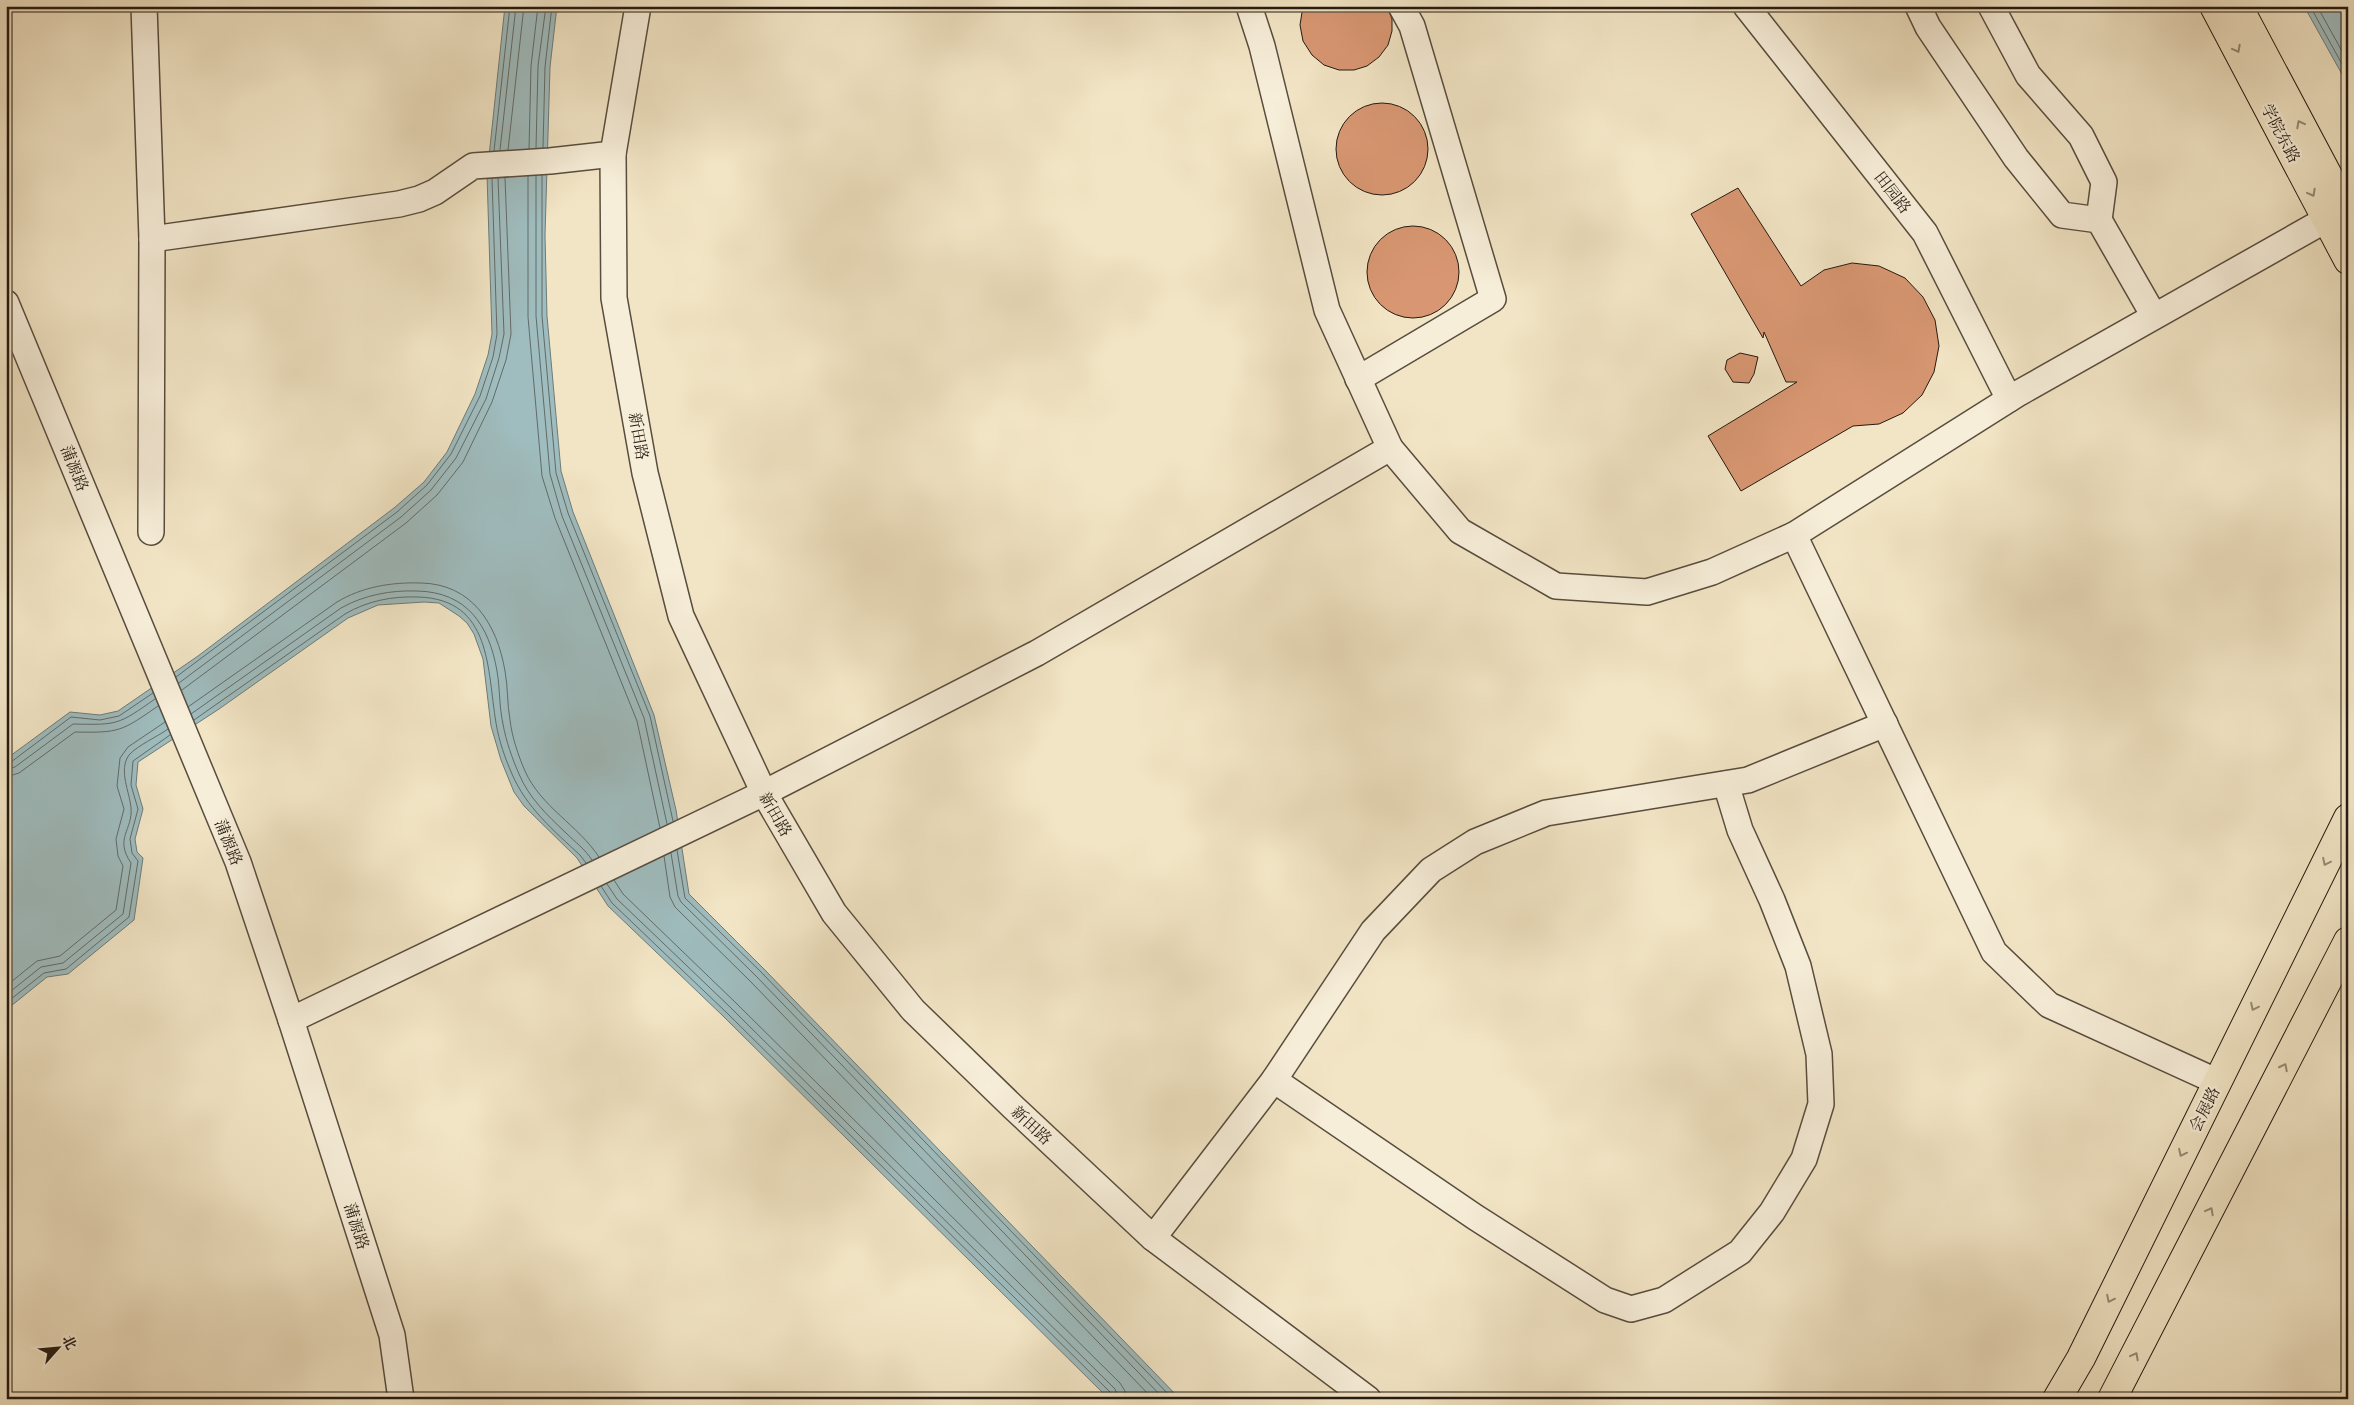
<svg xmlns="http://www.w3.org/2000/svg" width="2354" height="1405" font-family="'Libre Bodoni','Noto Serif SC',serif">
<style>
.water{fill:#9fbcbe;stroke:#6e7b79}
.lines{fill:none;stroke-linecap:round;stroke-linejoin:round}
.shore{stroke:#626b68;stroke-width:1}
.building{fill:#d89772;stroke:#241a11}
.minor-casing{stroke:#584d3e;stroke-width:28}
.major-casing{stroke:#241a11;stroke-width:30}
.minor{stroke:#f7eed9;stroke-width:25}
.major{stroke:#f2e5c5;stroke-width:28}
.oneway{stroke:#958a74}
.labels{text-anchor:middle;stroke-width:4.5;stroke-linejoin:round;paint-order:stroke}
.street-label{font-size:16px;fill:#241a11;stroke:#f7eed9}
</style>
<rect width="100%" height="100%" fill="#f2e5c5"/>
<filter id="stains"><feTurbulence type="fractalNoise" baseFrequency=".004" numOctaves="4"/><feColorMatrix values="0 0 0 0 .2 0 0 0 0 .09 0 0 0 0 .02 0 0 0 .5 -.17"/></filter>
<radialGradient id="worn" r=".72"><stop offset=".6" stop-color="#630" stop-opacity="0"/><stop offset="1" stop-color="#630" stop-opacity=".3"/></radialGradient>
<g class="water">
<path d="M 505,6 L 557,6 L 550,67 L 545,235 L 547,316 L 561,471 L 573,512 L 654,715 L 676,810 L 689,894 L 764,969 L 1180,1399 L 1109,1399 L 723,1016 L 608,906 L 577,858 L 524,806 L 514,792 L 501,760 L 491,726 L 483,659 L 474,634 L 467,623 L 459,616 L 439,603 L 424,602 L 378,605 L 348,618 L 219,709 L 138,762 L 136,785 L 143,809 L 135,839 L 137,852 L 143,858 L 134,920 L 68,974 L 47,977 L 6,1010 L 6,759 L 70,712 L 100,715 L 118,711 L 198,656 L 394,508 L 424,482 L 447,452 L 475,394 L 488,355 L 492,334 L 487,175 Z"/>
<path d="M 2304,6 L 2348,6 L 2348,85 Z"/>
</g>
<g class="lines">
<g class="shore">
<path d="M 2310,6 L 2348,75"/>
<path d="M 2317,6 L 2348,62"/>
<path d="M 536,148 L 538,66 L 546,6"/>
<path d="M 543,148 L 545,67 L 552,6"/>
<path d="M 529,149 L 531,66 L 538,6"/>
<path d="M 500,150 L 516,6"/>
<path d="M 508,150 L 524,6"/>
<path d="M 494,151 L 510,6"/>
<path d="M 542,175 L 542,316 L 556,473 L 568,513 L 650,716 L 673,821"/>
<path d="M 528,176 L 528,317 L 542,476 L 555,518 L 637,721 L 660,828"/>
<path d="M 536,176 L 536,316 L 550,474 L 562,516 L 644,718 L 667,824"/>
<path d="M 176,677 L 397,512 L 427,485 L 451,454 L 480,396 L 493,357 L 497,334 L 492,179"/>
<path d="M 179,683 L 401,517 L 431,490 L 456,458 L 486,399 L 499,358 L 504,334 L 498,178"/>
<path d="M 182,690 L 406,523 L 437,495 L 463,462 L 492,402 L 506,360 L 511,334 L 505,178"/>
<path d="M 188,707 L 337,602 C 362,587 391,582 421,583 C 472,584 497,624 505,671 C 508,687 507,703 510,720 C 512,737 518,755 525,771 C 541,807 578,825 599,857"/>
<path d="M 191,714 L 341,608 C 364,595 391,590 417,591 C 467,592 489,625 497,671 C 500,688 499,706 503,724 C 506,741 512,758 519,774 C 529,798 547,815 566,833 C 575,842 585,849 592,860"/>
<path d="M 194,720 L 345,614 C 367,601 392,596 418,597 C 492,599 487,669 496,723 C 499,741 505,758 512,774 C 526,807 554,831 580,855 L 586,863"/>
<path d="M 6,763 L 11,762 L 71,717 L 100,720 L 119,716 L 153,693"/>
<path d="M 6,769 L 15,767 L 73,724 C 118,725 118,725 155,699"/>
<path d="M 6,777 L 19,773 L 75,732 C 120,733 122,731 158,706"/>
<path d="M 677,850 L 685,898 L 761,972 L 1173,1399"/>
<path d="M 671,853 L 678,896 L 681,902 L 756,976 L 1164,1399"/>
<path d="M 664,856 L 670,897 L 675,907 L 751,982 L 1153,1399"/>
<path d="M 614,880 L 623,894 L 736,1003 L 1120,1383 L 1125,1391 L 1126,1399"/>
<path d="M 607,884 L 617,899 L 731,1008 L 1115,1389 L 1119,1399"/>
<path d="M 601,886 L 612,903 L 727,1013 L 1111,1393 L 1113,1399"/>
<path d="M 6,986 L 37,961 L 60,956 L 116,910 L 123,866 L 118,856 L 116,839 L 124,809 L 117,786 L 120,758 L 128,747 L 165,722"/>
<path d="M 6,995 L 41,967 L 63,963 L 123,914 L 131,863 C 114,838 133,830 131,808 C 130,793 118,770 129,755 C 138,745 157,737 168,729"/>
<path d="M 6,1003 L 44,973 L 66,969 L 129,917 L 138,861 L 132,853 L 130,839 L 138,809 L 131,785 L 133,761 L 170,735"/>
</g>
</g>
<g class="building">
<path d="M 1303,6 L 1387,6 L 1392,19 L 1392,31 L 1388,45 L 1379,57 L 1367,66 L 1354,70 L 1339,70 L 1324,65 L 1312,55 L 1303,41 L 1300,25 Z"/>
<circle cx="1382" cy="149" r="46"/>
<path d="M 1738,188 L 1801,286 L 1824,270 L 1852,263 L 1879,266 L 1905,278 L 1923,297 L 1935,320 L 1939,346 L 1934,372 L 1922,395 L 1903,413 L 1879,424 L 1853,426 L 1741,491 L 1708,436 L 1797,382 L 1786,382 L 1764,332 L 1763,338 L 1691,214 Z"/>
<circle cx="1413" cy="272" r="46"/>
<path d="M 1740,353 L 1758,357 L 1754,374 L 1749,383 L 1733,382 L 1725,369 L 1727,360 Z"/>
</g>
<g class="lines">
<defs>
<g id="minor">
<path d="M 144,6 L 152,239 L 151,532"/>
<path d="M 638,6 L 613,154 L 614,298 L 645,473 L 681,616 L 764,793 L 834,913 L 913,1010 L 1013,1107 L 1153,1238 L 1368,1399"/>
<path d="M 1249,6 L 1262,46 L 1327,310 L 1390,448 L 1460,531 L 1556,586 L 1647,592 L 1712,572 L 1794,535 L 2019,393 L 2343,210"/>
<path d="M 1746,6 L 1925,233 L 2009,399"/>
<path d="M 1918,6 L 1928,27 L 2016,158 L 2062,215 L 2099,220 L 2154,316"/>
<path d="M 1991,6 L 2028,75 L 2081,136 L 2104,182 L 2099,220"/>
<path d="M 152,239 L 399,204 L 419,199 L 435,192 L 473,166 L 550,161 L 613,154"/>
<path d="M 6,303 L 238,862 L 291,1020 L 392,1335 L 401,1399"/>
<path d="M 1358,379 L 1493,299 L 1412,26 L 1401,6"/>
<path d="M 1794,535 L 1994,952 L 2049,1005 L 2218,1082"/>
<path d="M 291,1020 L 764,793 L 1037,653 L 1390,448"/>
<path d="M 1274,1080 L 1475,1217 L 1605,1300 L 1631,1309 L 1664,1300 L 1740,1252 L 1772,1212 L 1804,1159 L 1821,1104 L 1819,1054 L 1798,966 L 1772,900 L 1740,830 L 1726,784"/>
<path d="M 1153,1238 L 1274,1080 L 1373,931 L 1431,870 L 1475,842 L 1546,813 L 1748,780 L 1885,724"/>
</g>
<g id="major">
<path d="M 2214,6 L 2348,260"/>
<path d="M 2238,6 L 2348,213"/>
<path d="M 2057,1399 L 2081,1358 L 2348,818"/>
<path d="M 2112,1399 L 2348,941"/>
</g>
</defs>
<use href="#minor" class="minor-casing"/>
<use href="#major" class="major-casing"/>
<use href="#minor" class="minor"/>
<use href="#major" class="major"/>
</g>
<defs><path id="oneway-chevron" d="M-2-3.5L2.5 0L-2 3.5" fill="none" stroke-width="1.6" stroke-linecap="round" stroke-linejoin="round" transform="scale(1.25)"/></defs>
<g class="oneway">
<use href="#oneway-chevron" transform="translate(2237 49) rotate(62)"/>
<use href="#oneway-chevron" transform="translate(2300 124) rotate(-118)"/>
<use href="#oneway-chevron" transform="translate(2312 193) rotate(62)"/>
<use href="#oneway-chevron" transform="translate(2326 862) rotate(116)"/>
<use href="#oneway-chevron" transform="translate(2254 1007) rotate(116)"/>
<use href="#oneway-chevron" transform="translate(2284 1067) rotate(-63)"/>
<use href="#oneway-chevron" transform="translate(2182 1153) rotate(116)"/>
<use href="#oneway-chevron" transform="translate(2210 1211) rotate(-62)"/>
<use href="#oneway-chevron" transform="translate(2110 1299) rotate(116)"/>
<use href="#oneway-chevron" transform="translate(2135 1356) rotate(-62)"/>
</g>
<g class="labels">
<g class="street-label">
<text transform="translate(2281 133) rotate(62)" y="6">学院东路</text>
<text transform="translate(1893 192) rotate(52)" y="6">田园路</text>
<text transform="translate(639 436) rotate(80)" y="6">新田路</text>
<text transform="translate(75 468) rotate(68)" y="6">蒲源路</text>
<text transform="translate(776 814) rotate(60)" y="6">新田路</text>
<text transform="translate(229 842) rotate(68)" y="6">蒲源路</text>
<text transform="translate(2204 1109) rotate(-64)" y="6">会展路</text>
<text transform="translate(1032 1125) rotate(43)" y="6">新田路</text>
<text transform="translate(357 1226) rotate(72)" y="6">蒲源路</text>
</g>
</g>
<rect width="2354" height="1405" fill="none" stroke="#f2e5c5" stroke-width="25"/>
<rect x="8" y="8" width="2339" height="1390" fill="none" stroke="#241a11" stroke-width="2.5"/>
<rect x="12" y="12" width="2329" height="1380" fill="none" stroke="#241a11"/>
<g transform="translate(58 1348) rotate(63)" stroke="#f7eed9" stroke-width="4" paint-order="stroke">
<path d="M0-4L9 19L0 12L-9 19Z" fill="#241a11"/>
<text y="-8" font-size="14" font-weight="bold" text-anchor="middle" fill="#241a11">北</text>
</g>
<rect width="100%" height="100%" filter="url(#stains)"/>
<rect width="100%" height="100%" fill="url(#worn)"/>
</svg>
